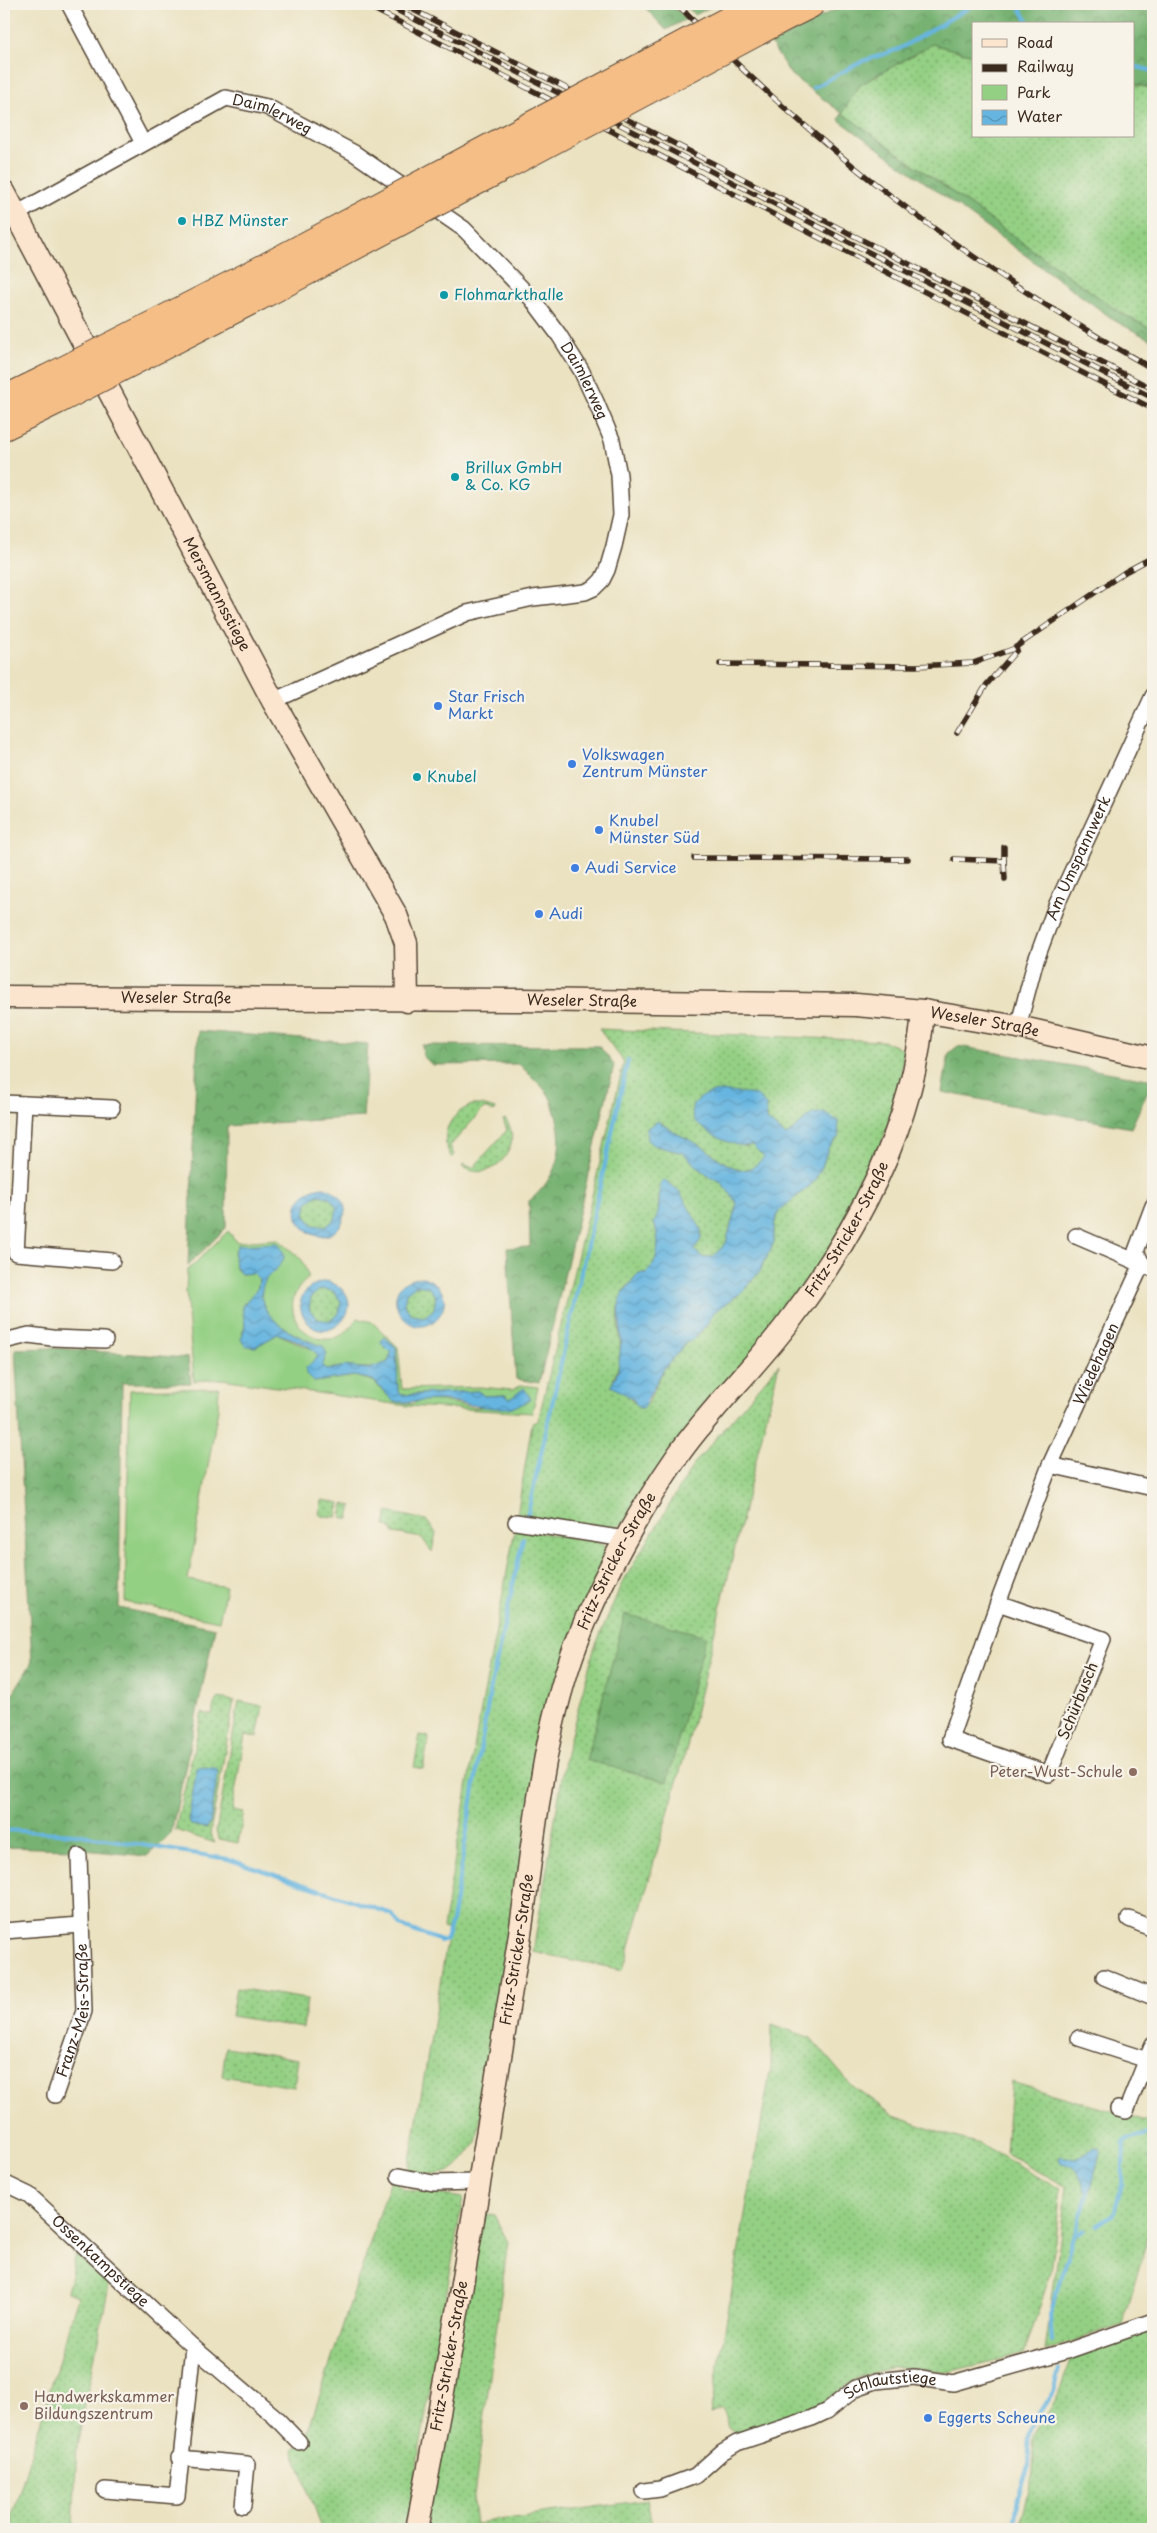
<svg xmlns="http://www.w3.org/2000/svg" width="1157" height="2533" font-family="'Playpen Sans',sans-serif">
<style>
.grass{fill:url(#grass-dots);stroke:#687d51;fill-rule:evenodd}
.forest{fill:url(#forest-crowns);stroke:#596e48}
.park{fill:#94d084;stroke:#687d51;fill-rule:evenodd}
.water{fill:url(#water-waves);stroke:#50707f;fill-rule:evenodd}
.lines{fill:none;stroke-linecap:round;stroke-linejoin:round}
.stream{stroke:#66b5e0;stroke-width:4}
.street-casing{stroke:#554636;stroke-width:18}
.secondary-casing{stroke:#554636;stroke-width:25}
.highway-casing{stroke:#554636;stroke-width:30}
.street{stroke:#fff;stroke-width:15}
.secondary{stroke:#fbe5cf;stroke-width:22}
.highway{stroke:#f6be87;stroke-width:28}
.rail-casing{stroke:#3b2a1e;stroke-width:5.5}
.rail{stroke:#f7f3e8;stroke-width:4;stroke-dasharray:11;stroke-linecap:butt}
.highway-bridge-casing{stroke:#554636;stroke-width:30;stroke-linecap:butt}
.highway-bridge{stroke:#f6be87;stroke-width:28}
.culture-dot{fill:#0f9aa8;stroke:#f7f3e8;stroke-width:2}
.shop-dot{fill:#3f7fe0;stroke:#f7f3e8;stroke-width:2}
.education-dot{fill:#8d6e63;stroke:#f7f3e8;stroke-width:2}
.labels{text-anchor:middle;stroke-width:4.5;stroke-linejoin:round;paint-order:stroke}
.street-label{font-size:15px;fill:#3b2a1e;stroke:#f7f3e8}
.culture-label{font-size:15px;fill:#0d838f;stroke:#f7f3e8;text-anchor:start}
.shop-label{font-size:15px;fill:#366cbe;stroke:#f7f3e8;text-anchor:start}
.education-label{font-size:15px;fill:#785e54;stroke:#f7f3e8;text-anchor:end}
</style>
<defs>
<pattern id="grass-dots" width="8" height="8" patternUnits="userSpaceOnUse" patternTransform="scale(1.25)"><rect width="8" height="8" fill="#94d084"/><path d="M2 2h.1M6 6h.1" fill="none" stroke="#7aa96b" stroke-width="1.8" stroke-linecap="round"/></pattern>
<pattern id="forest-crowns" width="20" height="18" patternUnits="userSpaceOnUse" patternTransform="scale(1.25)"><rect width="20" height="18" fill="#77b272"/><path d="M2 6a3 3 0 1 1 6 0M12 15a3 3 0 1 1 6 0" fill="none" stroke="#63915d"/></pattern>
<pattern id="water-waves" width="16" height="10" patternUnits="userSpaceOnUse" patternTransform="scale(1.25)"><rect width="16" height="10" fill="#66b5e0"/><path d="M0 5q4-4 8 0t8 0" fill="none" stroke="#5593b5"/></pattern>
</defs>
<rect width="100%" height="100%" fill="#f7f3e8"/>
<filter id="ink" filterUnits="userSpaceOnUse"><feTurbulence type="fractalNoise" baseFrequency=".02" numOctaves="2"/><feDisplacementMap in="SourceGraphic" scale="10" xChannelSelector="R" yChannelSelector="G"/><feConvolveMatrix kernelMatrix="1 2 1 2 8 2 1 2 1" color-interpolation-filters="sRGB"/></filter>
<filter id="wash" filterUnits="userSpaceOnUse"><feTurbulence type="fractalNoise" baseFrequency=".0096" numOctaves="4" result="noise"/><feDisplacementMap in="SourceGraphic" scale="20" xChannelSelector="R" yChannelSelector="G"/><feGaussianBlur stdDeviation="1.12" result="paint"/><feColorMatrix in="noise" values="0 0 0 0 0 0 0 0 0 0 0 0 0 0 0 0 0 1.4 0 .05"/><feComposite in="paint" operator="in"/></filter>
<g filter="url(#wash)">
<rect width="100%" height="100%" fill="#ebe2c1"/>
<g class="grass">
<path d="M 932,44 L 973,55 L 973,136 L 1133,136 L 1133,84 L 1153,89 L 1153,330 L 1119,312 L 842,113 L 860,85 Z"/>
<path d="M 599,1029 L 883,1041 L 903,1049 L 901,1082 L 884,1136 L 861,1192 L 817,1270 L 624,1523 L 614,1528 L 604,1528 L 517,1515 L 532,1423 L 538,1421 L 624,1062 ZM 766,1105 L 767,1120 L 786,1136 L 824,1112 L 838,1121 L 839,1136 L 828,1148 L 822,1167 L 813,1183 L 779,1211 L 774,1225 L 774,1242 L 760,1271 L 742,1292 L 713,1313 L 709,1322 L 693,1340 L 686,1343 L 663,1370 L 648,1403 L 636,1404 L 613,1379 C 630,1353 610,1314 624,1291 C 628,1285 634,1279 639,1273 L 646,1273 C 660,1261 660,1239 654,1223 L 660,1212 L 658,1201 L 687,1205 C 696,1226 708,1228 694,1250 L 702,1257 L 713,1257 L 726,1243 L 737,1203 L 721,1182 L 707,1175 L 683,1153 L 653,1145 L 658,1121 C 672,1132 686,1138 701,1146 C 715,1154 732,1173 749,1169 C 755,1167 760,1161 765,1157 L 752,1144 L 746,1147 L 716,1136 Z"/>
<path d="M 472,1105 L 482,1105 L 495,1109 L 494,1112 L 484,1108 L 450,1146 L 454,1155 L 452,1158 C 437,1136 450,1113 472,1105 Z"/>
<path d="M 505,1119 C 527,1145 490,1187 462,1166 L 463,1164 L 473,1168 L 507,1130 L 503,1120 Z"/>
<circle cx="321" cy="1211" r="16"/>
<circle cx="420" cy="1301" r="16"/>
<circle cx="325" cy="1305" r="16"/>
<path d="M 779,1364 L 687,1747 L 623,1970 L 533,1952 L 566,1753 L 594,1649 L 621,1585 L 694,1464 Z"/>
<path d="M 322,1500 L 340,1503 L 337,1517 L 321,1516 L 319,1514 Z"/>
<path d="M 344,1504 L 352,1506 L 349,1519 L 341,1517 Z"/>
<path d="M 388,1512 L 426,1520 L 436,1533 L 432,1552 L 422,1538 L 394,1533 L 390,1527 L 385,1526 Z"/>
<path d="M 515,1529 L 594,1541 L 604,1546 L 606,1562 L 569,1642 L 476,2143 C 453,2176 448,2177 408,2172 L 449,1930 L 443,1928 L 476,1736 Z"/>
<path d="M 219,1698 L 234,1701 L 210,1834 L 215,1843 L 175,1830 L 202,1713 L 212,1715 L 214,1704 Z"/>
<path d="M 239,1701 L 263,1706 L 257,1737 L 245,1735 L 232,1810 L 244,1812 L 238,1843 L 219,1839 L 216,1832 Z"/>
<path d="M 420,1735 L 429,1737 L 423,1769 L 414,1767 Z"/>
<path d="M 236,1988 L 307,1999 L 303,2028 L 231,2016 Z"/>
<path d="M 772,2024 L 811,2038 L 850,2084 L 894,2116 L 941,2133 L 980,2144 L 1061,2189 L 1051,2272 L 1024,2354 L 947,2372 L 917,2368 L 890,2368 L 861,2376 L 821,2403 L 800,2412 L 747,2430 L 736,2432 L 729,2427 L 722,2409 L 710,2414 L 771,2067 Z"/>
<path d="M 226,2047 L 298,2059 L 294,2087 L 222,2076 Z"/>
<path d="M 1011,2082 L 1153,2123 L 1153,2221 L 1122,2324 L 1045,2351 L 1067,2187 L 1006,2153 Z"/>
<path d="M 392,2176 L 402,2189 L 463,2198 L 406,2529 L 322,2529 L 293,2449 L 305,2440 Z"/>
<path d="M 480,2212 L 494,2215 L 508,2242 L 473,2503 L 476,2523 L 647,2500 L 653,2529 L 425,2529 Z"/>
<path d="M 76,2254 L 109,2285 L 77,2445 L 73,2529 L 13,2529 L 12,2517 L 78,2296 L 67,2292 Z"/>
<path d="M 1153,2329 L 1153,2529 L 1019,2529 L 1032,2471 L 1034,2436 L 1057,2396 L 1074,2353 L 1121,2336 Z"/>
</g>
<g class="forest">
<path d="M 642,4 L 671,4 L 686,19 L 666,30 Z"/>
<path d="M 684,4 L 716,4 L 695,15 Z"/>
<path d="M 845,4 L 1153,4 L 1153,89 L 1133,83 L 1133,24 L 973,24 L 973,55 L 932,44 L 860,85 L 842,113 L 1119,312 L 1153,330 L 1153,341 L 1117,322 L 839,120 L 842,113 L 791,75 L 771,44 Z"/>
<path d="M 198,1031 L 368,1044 L 363,1117 L 227,1126 L 226,1228 L 188,1265 Z"/>
<path d="M 422,1045 L 599,1046 L 614,1065 L 539,1383 L 516,1379 L 507,1248 L 530,1247 L 529,1201 C 557,1179 566,1147 555,1112 C 553,1107 552,1099 548,1094 C 540,1083 528,1074 519,1064 L 432,1065 L 423,1056 Z"/>
<path d="M 958,1046 L 1153,1080 L 1131,1128 L 942,1092 L 949,1053 Z"/>
<path d="M 53,1348 L 188,1358 L 191,1383 L 122,1383 L 119,1608 L 215,1628 L 171,1834 L 147,1856 L 73,1849 L 4,1847 L 4,1708 L 32,1662 L 15,1349 Z"/>
<path d="M 625,1614 L 706,1636 L 667,1782 L 586,1760 Z"/>
</g>
<g class="park">
<path d="M 228,1231 L 237,1242 L 278,1239 L 302,1260 L 309,1278 C 262,1312 328,1371 357,1318 L 372,1322 L 398,1347 L 402,1389 L 480,1387 L 512,1390 L 521,1385 L 538,1387 L 532,1413 L 407,1406 L 222,1379 L 194,1381 L 186,1292 L 187,1271 ZM 234,1251 L 283,1260 C 278,1266 269,1273 265,1280 C 247,1314 298,1339 323,1346 L 321,1366 L 327,1370 C 345,1362 376,1375 388,1361 C 391,1357 392,1352 396,1348 L 398,1391 L 402,1395 L 478,1391 L 484,1396 L 505,1395 L 510,1399 L 476,1408 L 442,1401 L 421,1400 L 412,1404 L 394,1402 L 373,1381 L 354,1376 L 314,1382 L 318,1356 L 314,1350 L 278,1334 L 255,1347 L 242,1332 L 246,1325 L 242,1306 L 258,1288 L 259,1279 L 253,1273 L 241,1274 L 236,1269 Z"/>
<path d="M 219,1388 L 218,1409 L 188,1580 L 226,1587 L 219,1621 L 125,1602 L 130,1390 Z"/>
</g>
<g class="water">
<path d="M 720,1091 L 757,1095 L 766,1105 L 767,1120 L 786,1136 L 812,1114 L 824,1112 L 838,1121 L 839,1136 L 828,1148 L 822,1167 L 813,1183 L 779,1211 L 774,1225 L 774,1242 L 760,1271 L 742,1292 L 713,1313 L 709,1322 L 693,1340 L 686,1343 L 663,1370 L 643,1408 L 639,1408 L 632,1398 L 611,1386 L 618,1371 L 621,1343 L 619,1304 L 623,1293 L 639,1273 L 646,1273 C 660,1261 660,1239 654,1223 C 661,1210 658,1198 661,1183 L 665,1180 L 679,1191 L 701,1229 L 701,1239 L 694,1250 L 702,1257 L 713,1257 L 726,1243 L 737,1203 L 721,1182 L 707,1175 L 683,1153 L 653,1145 L 647,1140 L 646,1129 L 658,1121 C 672,1132 686,1138 701,1146 C 715,1154 731,1173 749,1169 C 755,1167 760,1161 764,1157 L 752,1145 C 737,1149 709,1135 698,1124 C 692,1119 692,1113 692,1106 C 701,1096 707,1093 720,1091 Z"/>
<path d="M 324,1187 C 368,1201 334,1254 306,1230 C 302,1227 299,1223 297,1218 C 293,1199 308,1188 324,1187 ZM 317,1195 L 329,1197 L 337,1207 L 335,1219 L 326,1227 L 313,1225 L 305,1215 L 307,1203 Z"/>
<path d="M 278,1243 C 281,1248 286,1254 283,1260 C 280,1268 269,1273 265,1281 C 248,1314 298,1339 323,1346 L 327,1354 L 322,1366 L 327,1370 L 345,1366 L 369,1369 L 388,1362 L 391,1353 L 380,1342 L 385,1337 L 396,1347 L 398,1391 L 402,1395 L 478,1391 L 484,1396 L 505,1395 L 510,1399 L 524,1388 L 531,1399 C 505,1418 469,1402 440,1400 C 424,1400 410,1403 394,1402 L 373,1380 L 354,1376 L 314,1382 L 306,1374 L 306,1368 L 318,1356 C 311,1344 291,1338 278,1334 L 255,1347 L 247,1346 L 241,1340 L 245,1325 L 242,1306 L 258,1288 L 259,1279 L 253,1273 L 241,1274 C 233,1267 232,1254 238,1245 Z"/>
<path d="M 423,1277 C 439,1282 452,1299 439,1316 C 410,1352 367,1282 423,1277 ZM 416,1285 L 428,1287 L 436,1296 L 434,1309 L 424,1317 L 412,1315 L 404,1305 L 406,1293 Z"/>
<path d="M 327,1281 C 380,1299 323,1358 303,1315 C 294,1297 310,1283 327,1281 ZM 321,1289 L 333,1291 L 341,1301 L 339,1313 L 330,1321 L 317,1319 L 309,1309 L 311,1297 Z"/>
<path d="M 200,1767 L 215,1768 L 218,1771 L 210,1824 L 206,1828 L 191,1825 L 188,1821 L 197,1768 Z"/>
<path d="M 1094,2147 L 1101,2149 L 1091,2190 L 1088,2192 L 1085,2191 C 1080,2176 1078,2166 1061,2163 L 1059,2159 L 1061,2156 L 1076,2159 Z"/>
</g>
<g class="lines">
<g class="stream">
<path d="M 1017,4 L 1030,24"/>
<path d="M 1133,66 L 1153,71"/>
<path d="M 813,88 L 863,61 L 899,49 L 975,4"/>
<path d="M 527,1517 L 628,1060"/>
<path d="M 4,1830 L 75,1834 L 228,1859 L 392,1914 L 400,1926 L 441,1941 L 446,1939 L 452,1922 L 490,1691 L 523,1538"/>
<path d="M 1097,2225 L 1113,2214 L 1122,2185 L 1124,2142 L 1127,2139 L 1153,2133"/>
<path d="M 1076,2235 L 1084,2230"/>
<path d="M 1052,2341 L 1050,2315 L 1088,2192"/>
<path d="M 1014,2529 L 1018,2496 L 1028,2465 L 1030,2433 L 1038,2414 L 1053,2391 L 1059,2369"/>
</g>
</g>
</g>
<g filter="url(#ink)">
<g class="lines">
<defs>
<g id="street">
<path d="M 69,4 L 143,143"/>
<path id="s1" d="M 16,214 L 226,98 L 267,107 L 354,153 L 464,229 L 532,299 L 559,335 L 581,370 L 596,402 L 612,440 L 619,475 L 621,515 L 614,546 L 607,570 L 602,580 L 594,588 L 585,592 L 533,598 L 467,613 L 273,701"/>
<path id="s2" d="M 1018,1027 L 1035,963 L 1056,906 L 1153,696"/>
<path d="M 4,1103 L 112,1108"/>
<path d="M 24,1104 L 16,1253 L 112,1261"/>
<path d="M 1076,1236 L 1153,1269"/>
<path d="M 4,1341 L 29,1335 L 52,1338 L 105,1340"/>
<path id="s3" d="M 1050,1465 L 1142,1264 L 1136,1251 L 1153,1206"/>
<path d="M 516,1522 L 625,1539"/>
<path d="M 998,1603 L 1103,1639 L 1049,1774 L 950,1739 L 998,1603 L 1050,1465 L 1153,1488"/>
<path d="M 1129,1919 L 1153,1929"/>
<path d="M 4,1931 L 80,1925"/>
<path d="M 1104,1977 L 1153,1997"/>
<path d="M 1079,2038 L 1147,2060"/>
<path id="s4" d="M 55,2095 L 84,2011 L 79,1856"/>
<path d="M 1118,2109 L 1126,2111 L 1153,2044"/>
<path d="M 399,2176 L 433,2183 L 478,2182"/>
<path id="s5" d="M 4,2183 L 29,2195 L 193,2347 L 274,2416 L 299,2442"/>
<path d="M 179,2458 L 247,2464 L 243,2506"/>
<path d="M 105,2490 L 177,2496 L 193,2347"/>
<path id="s6" d="M 644,2491 L 660,2489 L 695,2476 L 722,2452 L 737,2443 L 812,2418 L 827,2411 L 856,2388 L 876,2381 L 914,2377 L 953,2383 L 1070,2350 L 1153,2321"/>
</g>
<g id="secondary">
<path id="s7" d="M 4,192 L 273,701 L 396,915 L 406,943 L 407,1001"/>
<path id="s8" d="M 4,997 L 523,1000 L 856,1005 L 923,1011 L 1018,1027 L 1153,1058"/>
<path id="s9" d="M 417,2529 C 455,2336 486,2142 518,1947 C 534,1846 540,1739 577,1642 C 602,1576 638,1513 678,1455 C 711,1408 754,1368 788,1323 C 856,1234 915,1124 923,1011"/>
</g>
<g id="highway">
<path d="M 788,15 L 810,4"/>
<path d="M 4,400 L 47,379"/>
<path d="M 4,426 L 59,399"/>
</g>
</defs>
<use href="#street" class="street-casing"/>
<use href="#secondary" class="secondary-casing"/>
<use href="#highway" class="highway-casing"/>
<use href="#street" class="street"/>
<use href="#secondary" class="secondary"/>
<use href="#highway" class="highway"/>
<defs>
<g id="rail">
<path d="M 364,4 L 1153,409"/>
<path d="M 385,4 L 1153,398"/>
<path d="M 402,4 L 1153,389"/>
<path d="M 677,4 C 817,150 977,270 1153,369"/>
<path d="M 720,664 L 916,666 L 973,663 L 1013,649 L 1125,572 L 1153,557"/>
<path d="M 957,733 L 987,684 L 1017,650"/>
<path d="M 694,858 L 908,859"/>
<path d="M 954,859 L 1004,861 L 1004,847"/>
<path d="M 1004,861 L 1005,879"/>
</g>
</defs>
<use href="#rail" class="rail-casing"/>
<use href="#rail" class="rail"/>
<defs>
<g id="highway-bridge">
<path d="M 47,379 L 259,271 L 760,4"/>
<path d="M 59,399 L 269,291 L 788,15"/>
</g>
</defs>
<use href="#highway-bridge" class="highway-bridge-casing"/>
<use href="#highway-bridge" class="highway-bridge"/>
</g>
</g>
<g class="culture-dot">
<circle cx="182" cy="221" r="5"/>
<circle cx="444" cy="295" r="5"/>
<circle cx="455" cy="477" r="5"/>
<circle cx="417" cy="777" r="5"/>
</g>
<g class="shop-dot">
<circle cx="438" cy="706" r="5"/>
<circle cx="572" cy="764" r="5"/>
<circle cx="599" cy="830" r="5"/>
<circle cx="575" cy="868" r="5"/>
<circle cx="539" cy="914" r="5"/>
<circle cx="928" cy="2418" r="5"/>
</g>
<g class="education-dot">
<circle cx="1133" cy="1772" r="5"/>
<circle cx="24" cy="2406" r="5"/>
</g>
<g class="labels">
<g class="street-label">
<text dy="5" stroke="none"><textPath href="#s1" startOffset="289">Daimlerweg</textPath></text>
<text dy="5" stroke="none"><textPath href="#s1" startOffset="709">Daimlerweg</textPath></text>
<text dy="5" stroke="none"><textPath href="#s7" startOffset="455">Mersmannsstiege</textPath></text>
<text dy="5" stroke="none"><textPath href="#s2" startOffset="180">Am Umspannwerk</textPath></text>
<text dy="5" stroke="none"><textPath href="#s8" startOffset="172">Weseler Straße</textPath></text>
<text dy="5" stroke="none"><textPath href="#s8" startOffset="578">Weseler Straße</textPath></text>
<text dy="5" stroke="none"><textPath href="#s8" startOffset="982">Weseler Straße</textPath></text>
<text dy="5" stroke="none"><textPath href="#s9" startOffset="1398">Fritz-Stricker-Straße</textPath></text>
<text dy="5" stroke="none"><textPath href="#s3" startOffset="111">Wiedehagen</textPath></text>
<text dy="5" stroke="none"><textPath href="#s9" startOffset="992">Fritz-Stricker-Straße</textPath></text>
<text transform="translate(1078 1701) rotate(-68)" y="5">Schürbusch</text>
<text dy="5" stroke="none"><textPath href="#s9" startOffset="588">Fritz-Stricker-Straße</textPath></text>
<text dy="5" stroke="none"><textPath href="#s4" startOffset="88">Franz-Meis-Straße</textPath></text>
<text dy="5" stroke="none"><textPath href="#s5" startOffset="125">Ossenkampstiege</textPath></text>
<text dy="5" stroke="none"><textPath href="#s9" startOffset="176">Fritz-Stricker-Straße</textPath></text>
<text dy="5" stroke="none"><textPath href="#s6" startOffset="274">Schlautstiege</textPath></text>
</g>
<g class="culture-label">
<text x="192" y="226">HBZ Münster</text>
<text x="454" y="300">Flohmarkthalle</text>
<text x="465" y="473">Brillux GmbH<tspan x="465" dy="17">&amp; Co. KG</tspan></text>
<text x="427" y="782">Knubel</text>
</g>
<g class="shop-label">
<text x="448" y="702">Star Frisch<tspan x="448" dy="17">Markt</tspan></text>
<text x="582" y="760">Volkswagen<tspan x="582" dy="17">Zentrum Münster</tspan></text>
<text x="609" y="826">Knubel<tspan x="609" dy="17">Münster Süd</tspan></text>
<text x="585" y="873">Audi Service</text>
<text x="549" y="919">Audi</text>
<text x="938" y="2423">Eggerts Scheune</text>
</g>
<g class="education-label">
<text x="1123" y="1777">Peter-Wust-Schule</text>
<text x="34" y="2402" text-anchor="start">Handwerkskammer<tspan x="34" dy="17">Bildungszentrum</tspan></text>
</g>
</g>
<rect width="1157" height="2533" fill="none" stroke="#f7f3e8" stroke-width="20"/>
<rect x="972" y="22" width="162" height="115" fill="#f7f3e8" stroke="#aca397"/>
<rect x="982" y="39" width="25" height="8" fill="#fbe5cf" stroke="#aca397"/>
<text x="1017" y="48" font-size="15" fill="#3b2a1e">Road</text>
<rect x="982" y="64" width="25" height="8" fill="#3b2a1e" stroke="#aca397"/>
<text x="1017" y="72" font-size="15" fill="#3b2a1e">Railway</text>
<rect x="982" y="85" width="25" height="15" fill="#94d084" stroke="#aca397"/>
<text x="1017" y="98" font-size="15" fill="#3b2a1e">Park</text>
<rect x="982" y="110" width="25" height="15" fill="url(#water-waves)" stroke="#aca397"/>
<text x="1017" y="122" font-size="15" fill="#3b2a1e">Water</text>
</svg>
